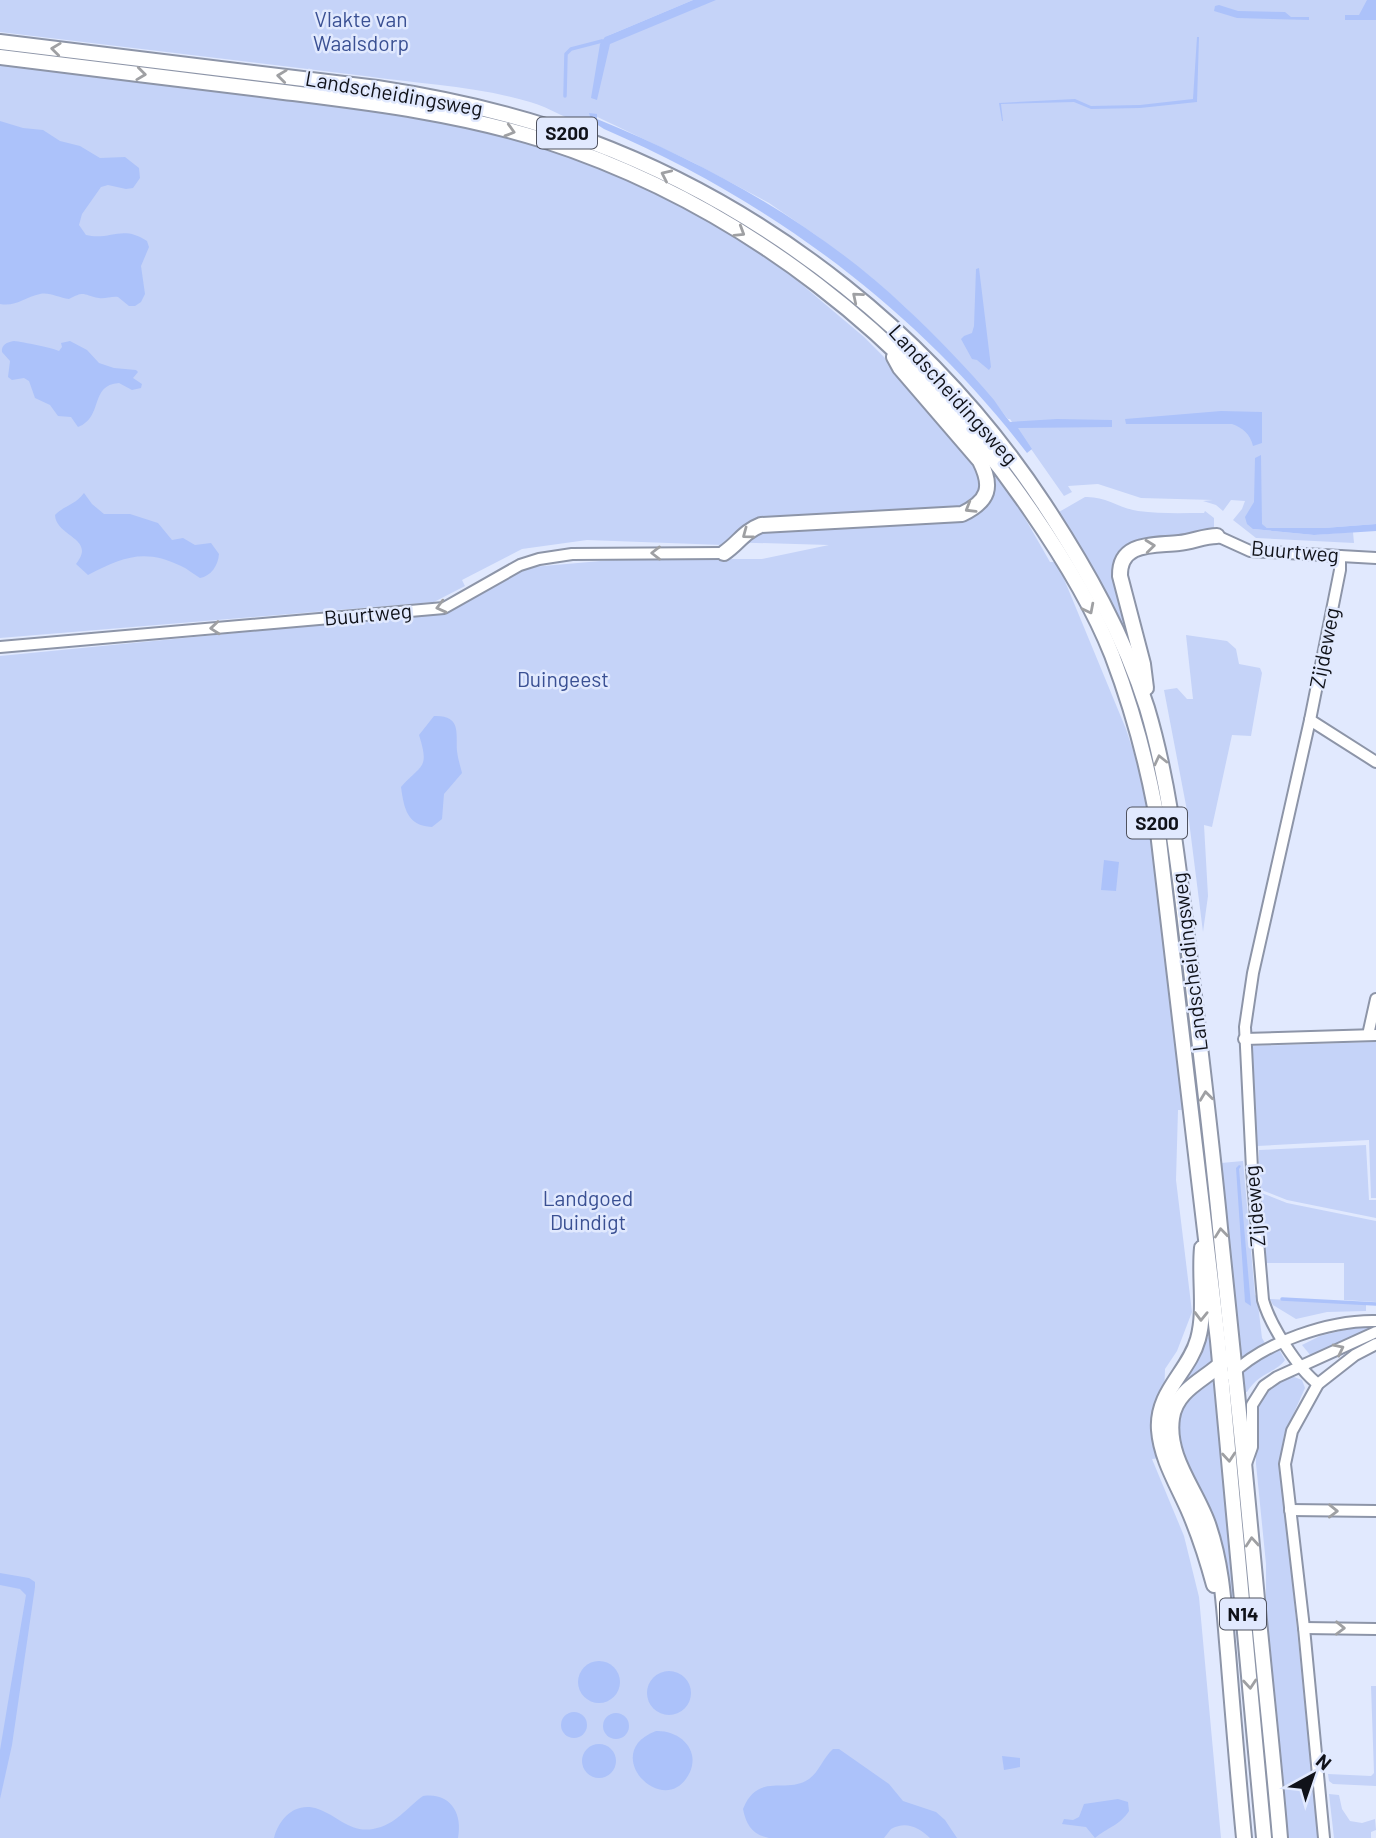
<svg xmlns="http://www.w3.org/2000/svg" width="1376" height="1838" font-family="Barlow,sans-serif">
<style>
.green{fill:#c5d3f8}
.water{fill:#acc2fa}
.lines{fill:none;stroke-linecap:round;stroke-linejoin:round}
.stream{stroke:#acc2fa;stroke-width:3.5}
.minor-casing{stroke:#8d95a8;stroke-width:14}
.major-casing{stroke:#8d95a8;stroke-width:18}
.minor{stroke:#fff;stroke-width:10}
.major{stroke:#fff;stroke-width:14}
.oneway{stroke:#9fa0a3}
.labels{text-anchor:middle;stroke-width:5;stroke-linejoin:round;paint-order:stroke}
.shield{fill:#e1e9fe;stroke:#4f525e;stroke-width:2}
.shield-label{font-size:19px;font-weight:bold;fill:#101219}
.park-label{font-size:21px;fill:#3a5093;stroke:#e1e9fe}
.street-label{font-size:21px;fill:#101219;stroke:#e1e9fe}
</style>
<rect width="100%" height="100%" fill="#e1e9fe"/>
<g class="green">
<path d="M 0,0 L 693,0 L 605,37 L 705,0 L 1376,0 L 1376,524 L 1324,528 L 1267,528 L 1261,524 L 1253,529 L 1314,535 L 1353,532 L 1354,543 L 1256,538 L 1233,520 L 1242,509 L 1245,501 L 1231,500 L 1223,511 L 1216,505 L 1203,501 L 1213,500 L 1141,498 L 1098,484 L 1068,486 L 1072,492 L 1064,496 L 1010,419 L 1008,419 L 976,381 L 906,308 L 871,277 L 817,236 L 769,203 L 694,163 L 589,113 L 590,126 C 569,121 551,108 530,102 C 477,86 420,84 365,76 L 0,32 Z"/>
<path d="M 0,63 L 412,113 L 489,131 L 582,160 L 685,207 L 774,261 L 864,337 L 886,359 L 964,451 L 976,471 L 988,463 L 1018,506 L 1050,562 L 1057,562 L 1126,729 L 1147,794 L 1176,1025 L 1178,1058 L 1184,1110 L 1178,1110 L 1176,1180 L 1192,1312 L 1177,1351 L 1165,1369 L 1162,1458 L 1152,1459 L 1184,1536 L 1199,1597 L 1221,1838 L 0,1838 L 0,656 L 449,612 L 508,577 L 532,567 L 624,559 L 762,559 L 829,545 L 724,542 L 723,545 L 587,540 L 522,549 L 462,580 L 465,586 L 434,602 L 0,638 Z"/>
<path d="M 1085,497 C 1105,496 1119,508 1138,511 C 1160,514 1182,513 1204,513 L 1205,511 L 1214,518 L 1214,531 L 1211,534 L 1141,541 L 1132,543 L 1120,554 L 1139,662 L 1129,647 L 1095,573 L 1059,512 Z"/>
<path d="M 1186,635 L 1227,641 L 1236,649 L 1239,664 L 1260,668 L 1262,673 L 1251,736 L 1232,735 L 1212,827 L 1204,825 L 1208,896 L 1203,932 L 1189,821 L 1164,690 L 1177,688 L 1187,699 L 1193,699 Z"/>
<path d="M 1376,1042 L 1376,1198 L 1371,1198 L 1369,1140 L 1257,1146 L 1251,1046 Z"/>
<path d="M 1366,1145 L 1369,1200 L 1376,1200 L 1376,1218 L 1287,1200 L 1259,1189 L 1259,1150 Z"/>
<path d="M 1243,1161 L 1255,1295 L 1257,1296 L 1262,1338 L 1266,1345 L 1241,1362 L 1221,1163 Z"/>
<path d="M 1259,1192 L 1287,1203 L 1376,1221 L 1376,1302 L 1344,1300 L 1344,1263 L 1266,1263 Z"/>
<path d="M 1270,1299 L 1366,1304 L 1366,1311 L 1327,1312 L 1296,1319 L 1273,1305 Z"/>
<path d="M 1369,1324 L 1376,1324 L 1376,1328 L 1311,1356 L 1302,1345 L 1320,1336 Z"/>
<path d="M 1211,1337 L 1214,1361 L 1188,1379 L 1183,1373 L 1202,1338 Z"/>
<path d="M 1273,1351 L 1280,1351 L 1285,1360 C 1276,1373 1259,1372 1247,1392 L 1243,1392 L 1241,1369 Z"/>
<path d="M 1289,1375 L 1302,1380 L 1305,1388 L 1284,1435 L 1280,1460 L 1318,1838 L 1286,1838 L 1270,1677 L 1266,1616 L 1266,1564 L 1256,1464 L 1256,1417 L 1257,1401 L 1263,1391 Z"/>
<path d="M 1214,1378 L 1234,1604 C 1227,1578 1221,1551 1212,1525 C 1194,1471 1146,1420 1214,1378 Z"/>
<path d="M 1371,1686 L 1376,1686 L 1376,1786 L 1333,1784 L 1329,1781 L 1328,1774 L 1371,1776 L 1374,1773 Z"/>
<path d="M 1329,1794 L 1339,1795 L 1342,1809 L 1350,1821 L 1362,1823 L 1375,1819 L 1376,1830 L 1371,1832 L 1371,1838 L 1374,1838 L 1334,1838 Z"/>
</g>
<g class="water">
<path d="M 693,0 L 716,0 L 610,44 L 597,100 L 591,98 L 600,44 L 605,37 Z"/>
<path d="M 1367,0 L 1376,0 L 1376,20 L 1345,20 L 1345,15 L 1359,15 Z"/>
<path d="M 1219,5 L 1238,11 L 1285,12 L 1291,17 L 1309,17 L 1309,20 L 1237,18 L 1214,11 L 1215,6 Z"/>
<path d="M 1197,37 L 1199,37 L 1197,102 L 1140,108 L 1091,109 L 1074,102 L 1001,104 L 1003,121 L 1002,121 L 999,103 L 1075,99 L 1091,106 L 1140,105 L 1193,99 Z"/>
<path d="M 589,113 L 597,114 L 597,119 C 709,165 817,224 905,307 C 936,336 967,368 994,400 C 999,407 1004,415 1010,422 L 1057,419 L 1112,420 L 1112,427 L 1018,428 L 1032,449 L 1027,453 C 917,309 769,200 604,129 L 590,120 Z"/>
<path d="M 0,121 L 23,128 L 43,130 L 60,141 L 80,146 L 100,158 L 125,157 L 139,168 L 140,178 L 133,188 L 126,189 L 108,185 L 101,187 L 82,214 L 79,225 L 86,235 C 110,241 122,224 147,241 L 149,247 L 141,266 L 145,294 L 141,302 L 135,306 L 129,306 L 118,297 C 112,296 105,299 99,298 C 83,295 85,290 69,299 C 59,298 50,292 40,294 C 25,297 16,307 0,304 Z"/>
<path d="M 979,268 L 991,367 L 989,370 L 977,360 L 972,359 L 961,339 L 964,336 L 972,333 L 974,326 L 976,269 Z"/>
<path d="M 14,341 C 23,342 53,348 59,351 L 62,347 L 61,343 L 70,341 L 87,350 L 99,363 L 114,368 L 136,370 L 138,372 L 133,378 L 142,384 L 141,388 L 132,390 L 119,383 C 89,385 104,417 78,427 L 71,417 L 58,416 L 50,405 L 35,398 L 29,381 L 24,378 L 12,380 L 8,377 L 10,361 L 2,352 C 1,345 7,342 14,341 Z"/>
<path d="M 1221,411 L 1262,412 L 1262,443 L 1253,446 C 1250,434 1243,428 1232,424 L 1126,424 L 1125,419 Z"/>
<path d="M 1261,455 L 1262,524 L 1267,528 L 1324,528 L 1376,524 L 1376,531 L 1314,535 L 1253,529 L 1247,524 L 1245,517 L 1254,502 L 1255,458 Z"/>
<path d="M 84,493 L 92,504 L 104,514 L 130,514 L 158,523 L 172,540 L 183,538 L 195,545 L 211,543 L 219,554 C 218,566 211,576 200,578 C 193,574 188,569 181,566 C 145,548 122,557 88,575 L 76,564 C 97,538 56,537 55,515 C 65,505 75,505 84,493 Z"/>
<path d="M 434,716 C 461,715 456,732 457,751 C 458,759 460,765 462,773 L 444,794 L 442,819 L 432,827 C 407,826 404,808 401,787 C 421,764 430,770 419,735 Z"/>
<path d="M 1104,860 L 1119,862 L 1116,891 L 1101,890 Z"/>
<path d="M 1239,1165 L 1241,1166 L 1239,1169 L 1251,1306 L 1245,1302 L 1236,1168 Z"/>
<path d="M 0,1573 L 29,1578 L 35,1582 L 35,1587 L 12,1745 L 0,1799 L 0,1750 L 26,1595 L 20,1589 L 0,1585 Z"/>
<circle cx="599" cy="1682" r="21"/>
<circle cx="669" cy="1693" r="22"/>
<circle cx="574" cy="1725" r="13"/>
<circle cx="616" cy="1726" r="13"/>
<path d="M 656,1731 C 679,1730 700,1749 690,1772 C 666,1823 597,1753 656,1731 Z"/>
<circle cx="599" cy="1761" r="17"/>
<path d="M 833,1749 L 839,1749 L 889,1784 L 903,1801 L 936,1812 L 945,1820 L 957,1838 L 930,1838 C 918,1827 906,1821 891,1829 L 884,1838 L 769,1838 C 753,1835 746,1825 743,1809 C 758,1771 786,1795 809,1779 C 819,1772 823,1758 833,1749 Z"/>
<path d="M 1002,1756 L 1020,1758 L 1020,1767 L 1004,1770 Z"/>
<path d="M 423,1796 C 450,1792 463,1813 458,1838 L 274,1838 C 279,1818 296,1801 318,1809 C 338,1816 350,1833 373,1829 C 396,1825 406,1808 423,1796 Z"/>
<path d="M 1118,1799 L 1128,1802 L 1129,1811 C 1119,1826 1108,1827 1095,1838 L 1086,1827 L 1062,1824 L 1064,1819 L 1073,1820 L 1079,1817 L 1084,1804 Z"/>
</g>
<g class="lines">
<g class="stream">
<path d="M 565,96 L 566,54 L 571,49 L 602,41"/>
<path d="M 1282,1299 L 1376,1304"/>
</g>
<defs>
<g id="minor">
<path d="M 1217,536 L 1250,551 L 1376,558"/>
<path d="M 0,647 L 444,608 L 520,565 L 539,559 L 572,554 L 724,553"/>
<path d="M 1310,720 L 1376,762"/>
<path d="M 1368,1035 L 1376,999"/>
<path d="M 1244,1039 L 1376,1035"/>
<path d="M 1231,1375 C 1264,1342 1330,1320 1376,1321"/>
<path d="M 1318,1384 C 1298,1369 1270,1325 1263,1300 L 1252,1169 L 1245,1027 L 1253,973 L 1310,720 L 1340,570 L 1340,556"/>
<path d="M 1246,1464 L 1252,1447 L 1252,1405 L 1264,1386 L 1277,1377 L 1376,1332"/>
<path d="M 1290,1510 L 1376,1511"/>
<path d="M 1304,1628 L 1376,1629"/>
<path d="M 1324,1838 L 1304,1628 L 1285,1464 L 1292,1431 L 1318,1384 L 1355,1355 L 1376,1344"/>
</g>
<g id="major">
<path d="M 0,42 L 377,88 C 449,99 521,115 589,141 C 773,210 936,340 1044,504 C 1086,568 1124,635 1147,708 C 1170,785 1178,865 1188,945 C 1199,1039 1211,1134 1220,1228 C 1234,1359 1247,1489 1259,1620 C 1266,1693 1274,1765 1280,1838"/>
<path d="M 0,57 C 95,69 189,80 284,92 C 372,103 457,113 543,140 C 742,204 914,339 1031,511 C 1062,556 1092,604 1112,655 C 1131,705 1145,755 1155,807 L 1218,1341 L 1264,1838"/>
<path d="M 724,553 C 739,543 743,532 761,525 L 962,514 C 989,501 993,487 980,461 L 900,368 L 894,357"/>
<path d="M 1146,688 L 1143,664 L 1120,576 C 1119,541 1155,546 1179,543 C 1192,542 1204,536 1217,536"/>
<path d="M 1202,1248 C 1199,1278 1206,1310 1198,1339 C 1189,1372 1156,1392 1159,1430 C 1161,1458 1177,1484 1188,1509 C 1199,1534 1207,1559 1214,1585"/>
<path d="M 1224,1361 C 1205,1380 1176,1389 1172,1418 C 1166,1458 1198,1492 1209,1527 C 1223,1569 1224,1610 1228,1653 C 1233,1715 1238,1776 1244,1838"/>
</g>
</defs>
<use href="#minor" class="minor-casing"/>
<use href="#major" class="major-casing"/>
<use href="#minor" class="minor"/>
<use href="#major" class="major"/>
</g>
<defs><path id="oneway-chevron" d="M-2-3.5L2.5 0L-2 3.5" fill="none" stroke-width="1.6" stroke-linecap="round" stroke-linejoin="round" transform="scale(1.75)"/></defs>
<g class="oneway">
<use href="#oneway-chevron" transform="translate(56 49) rotate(-173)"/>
<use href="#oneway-chevron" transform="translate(141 74) rotate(7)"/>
<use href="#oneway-chevron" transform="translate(282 76) rotate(-173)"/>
<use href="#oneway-chevron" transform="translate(510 131) rotate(16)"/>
<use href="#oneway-chevron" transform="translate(666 175) rotate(-155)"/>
<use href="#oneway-chevron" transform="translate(740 232) rotate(32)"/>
<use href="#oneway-chevron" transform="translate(857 297) rotate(-140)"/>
<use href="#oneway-chevron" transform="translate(970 508) rotate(149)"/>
<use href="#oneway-chevron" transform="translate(747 534) rotate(143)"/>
<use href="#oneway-chevron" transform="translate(1150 546) rotate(-6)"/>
<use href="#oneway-chevron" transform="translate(656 553) rotate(180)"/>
<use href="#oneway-chevron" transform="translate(441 607) rotate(166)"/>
<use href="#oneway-chevron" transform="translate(1089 609) rotate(63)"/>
<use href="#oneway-chevron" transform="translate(215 628) rotate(175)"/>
<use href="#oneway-chevron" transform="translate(1160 760) rotate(-103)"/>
<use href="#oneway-chevron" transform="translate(1206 1096) rotate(-97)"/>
<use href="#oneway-chevron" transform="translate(1221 1233) rotate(-96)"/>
<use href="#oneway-chevron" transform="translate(1201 1316) rotate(91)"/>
<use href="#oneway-chevron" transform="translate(1339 1349) rotate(-26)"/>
<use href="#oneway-chevron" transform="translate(1229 1457) rotate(85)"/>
<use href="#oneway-chevron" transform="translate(1333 1511) rotate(1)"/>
<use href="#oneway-chevron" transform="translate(1252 1542) rotate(-95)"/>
<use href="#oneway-chevron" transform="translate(1340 1628) rotate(1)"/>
<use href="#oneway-chevron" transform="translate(1250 1684) rotate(85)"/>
</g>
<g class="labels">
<g class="shield">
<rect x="537" y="117.5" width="60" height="31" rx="5"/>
<rect x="1127" y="807.5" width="60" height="31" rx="5"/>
<rect x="1220" y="1598.5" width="46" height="31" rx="5"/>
</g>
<g class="shield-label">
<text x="567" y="140">S200</text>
<text x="1157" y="830">S200</text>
<text x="1243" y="1621">N14</text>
</g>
<g class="park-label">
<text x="361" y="27">Vlakte van<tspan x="361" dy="24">Waalsdorp</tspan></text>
<text x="563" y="687">Duingeest</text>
<text x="588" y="1206">Landgoed<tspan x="588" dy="24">Duindigt</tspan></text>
</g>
<g class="street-label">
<text transform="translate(394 94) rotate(10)" y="7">Landscheidingsweg</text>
<text transform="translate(953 395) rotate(48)" y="7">Landscheidingsweg</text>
<text transform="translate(1295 552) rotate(5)" y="7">Buurtweg</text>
<text transform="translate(368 615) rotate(-5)" y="7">Buurtweg</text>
<text transform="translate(1325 648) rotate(-79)" y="7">Zijdeweg</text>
<text transform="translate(1190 962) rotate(-97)" y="7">Landscheidingsweg</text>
<text transform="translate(1255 1206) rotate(-95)" y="7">Zijdeweg</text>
</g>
</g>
<g transform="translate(1313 1775) rotate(40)" stroke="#e1e9fe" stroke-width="5" paint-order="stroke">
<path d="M0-5L12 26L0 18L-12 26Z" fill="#101219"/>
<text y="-10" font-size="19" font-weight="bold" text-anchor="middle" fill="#101219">N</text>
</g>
</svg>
